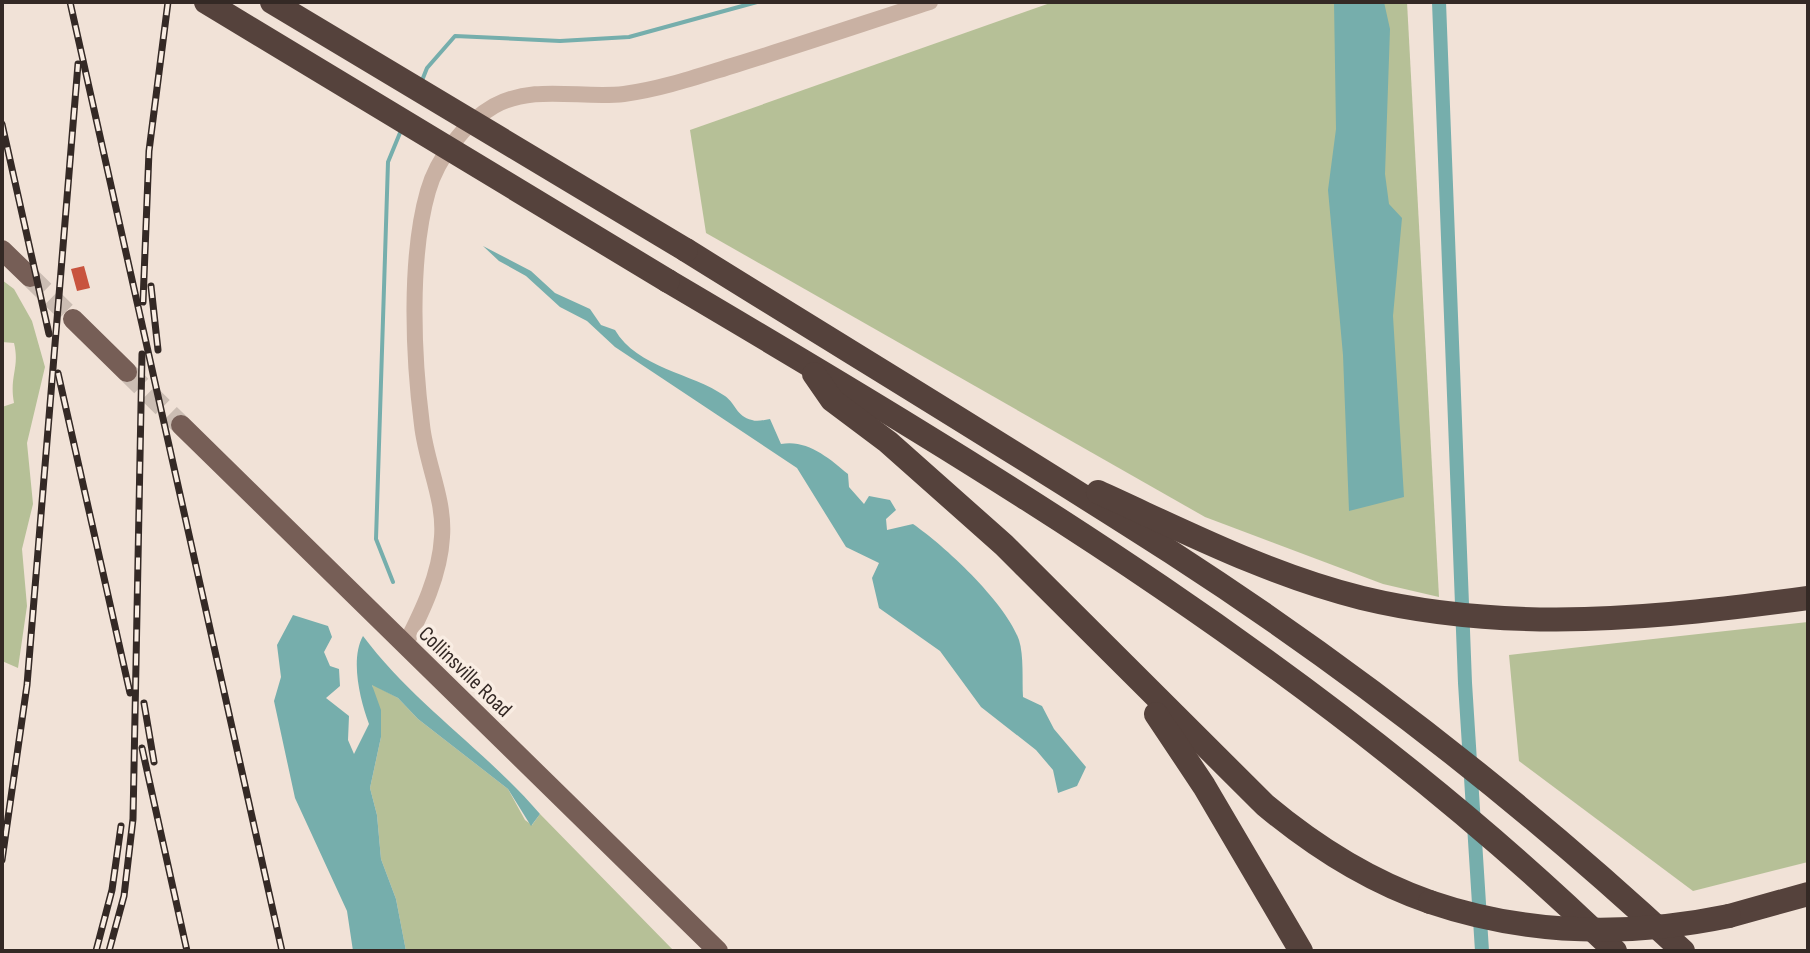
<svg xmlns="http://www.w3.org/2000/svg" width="1810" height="953" font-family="'Sofia Sans Condensed',sans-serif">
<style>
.green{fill:#b6c097}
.water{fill:#76aeac}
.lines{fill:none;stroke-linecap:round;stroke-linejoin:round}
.stream{stroke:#76aeac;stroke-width:4}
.canal{stroke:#76aeac;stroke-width:14}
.building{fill:#c8533e}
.major-tunnel{stroke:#cbbdb3;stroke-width:20;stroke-dasharray:20 10;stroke-linecap:butt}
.minor{stroke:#c9b1a3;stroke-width:16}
.major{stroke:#765e56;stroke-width:20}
.highway{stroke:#55423c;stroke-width:24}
.rail-casing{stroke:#342925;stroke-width:7}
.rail{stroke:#f9ede3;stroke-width:4;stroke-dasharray:12;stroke-linecap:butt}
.highway-bridge{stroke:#55423c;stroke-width:24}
.labels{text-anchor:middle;stroke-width:7;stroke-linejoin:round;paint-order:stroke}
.street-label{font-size:22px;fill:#342925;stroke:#f9ede3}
</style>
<rect width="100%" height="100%" fill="#f1e2d7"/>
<g class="green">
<path d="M 1053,2 L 1407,2 L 1439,597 L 1383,584 L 1205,517 L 706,233 L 690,130 Z"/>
<path d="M 2,280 L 14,289 L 32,321 L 45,367 L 27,443 L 33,504 L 22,549 L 27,606 L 18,668 L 2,661 L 2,407 L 14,403 C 9,376 20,368 14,343 L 2,342 Z"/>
<path d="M 1808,622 L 1808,862 L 1693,891 L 1519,761 L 1509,655 Z"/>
<path d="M 372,684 L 398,698 L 418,719 L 508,789 L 525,820 L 532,825 L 540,814 L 674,951 L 406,951 L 396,899 L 381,859 L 377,815 L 370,788 L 381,737 Z"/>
</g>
<g class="water">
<path d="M 1334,2 L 1384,2 L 1390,29 L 1385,174 L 1389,204 L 1402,218 L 1393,316 L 1404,497 L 1349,511 L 1343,355 L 1328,190 L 1336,129 Z"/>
<path d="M 483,246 L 531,271 L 555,293 L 590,309 L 601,325 L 615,330 C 637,368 692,373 725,396 C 736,404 736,416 752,420 C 757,422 764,420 770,419 L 781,444 C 807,439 829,458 848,474 L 849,487 L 864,504 L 869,496 L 890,500 L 896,510 L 886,519 L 887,530 L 913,524 C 945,546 1006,603 1019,640 C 1024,656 1022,680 1023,697 L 1042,706 L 1054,729 L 1086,767 L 1077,786 L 1058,793 L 1053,770 L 1036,750 L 981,707 L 940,651 L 879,608 L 872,578 L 879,563 L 846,547 L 797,468 L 615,347 L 587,321 L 560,307 L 526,276 L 499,261 Z"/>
<path d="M 293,615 L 328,626 L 332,637 L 324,652 L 330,666 L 339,669 L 340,686 L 326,698 L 349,716 L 348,740 L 354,754 L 369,724 C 360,700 350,659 363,636 C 414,704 485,750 540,814 L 531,826 L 508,789 L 418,719 L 398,698 L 372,685 L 381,710 L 381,737 L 370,788 L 377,815 L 381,859 L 396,899 L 406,951 L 353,951 L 347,911 L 295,798 L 274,701 L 281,677 L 277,645 Z"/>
</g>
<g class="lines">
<g class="stream">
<path d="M 421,83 L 427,68 L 455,36 L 560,41 L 629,37 L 757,2"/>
<path d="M 393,582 L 376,539 L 388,162 L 402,128"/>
</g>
<path class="canal" d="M 1439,2 L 1465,683 L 1482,951"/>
</g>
<path class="building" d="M 84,266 L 90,288 L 77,291 L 71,269 Z"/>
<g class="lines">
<g class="major-tunnel">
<path d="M 30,277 L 73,319"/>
<path d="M 127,372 L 181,425"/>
</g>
<path class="minor" d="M 405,645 C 422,612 440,575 442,537 C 445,499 426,463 422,425 C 413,356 409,257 428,191 C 437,159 464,123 494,106 C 534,84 581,99 624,94 C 662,89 699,76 735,65 C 800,45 865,23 930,2"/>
<g class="major">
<path d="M 2,250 L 30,277"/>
<path d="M 73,319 L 127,372"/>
<path d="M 181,425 L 718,951"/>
</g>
<g class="highway">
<path d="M 686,250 C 848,351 1011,449 1171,552 C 1352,669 1525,804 1683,951"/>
<path d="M 668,281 C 1002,478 1335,678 1615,951"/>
<path d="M 814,374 L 832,400 L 888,442 L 1004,545 L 1265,805 C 1314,846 1369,881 1430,902"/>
<path d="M 1098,492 C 1184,531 1269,575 1362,598 C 1511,634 1659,618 1808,598"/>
<path d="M 1156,714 L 1204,786 L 1301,951"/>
<path d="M 1729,916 L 1808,894"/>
</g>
<defs>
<g id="rail">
<path d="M 70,2 L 282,951"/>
<path d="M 2,124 L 49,334"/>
<path d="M 151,286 L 158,350"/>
<path d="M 143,302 L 149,151 L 168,2"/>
<path d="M 58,373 L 130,693"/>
<path d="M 144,703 L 154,762"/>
<path d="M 142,748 L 187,951"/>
<path d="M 2,860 L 27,685 L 78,64"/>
<path d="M 96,951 L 112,890 L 121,826"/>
<path d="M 109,951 L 124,896 L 133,819 L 142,354"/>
</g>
</defs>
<use href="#rail" class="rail-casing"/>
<use href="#rail" class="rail"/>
<g class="highway-bridge">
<path d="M 206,2 L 668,281"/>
<path d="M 272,2 L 686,250"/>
<path d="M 1430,902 C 1527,935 1628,937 1729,916"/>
</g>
</g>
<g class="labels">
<g class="street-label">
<text transform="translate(466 671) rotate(44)" y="8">Collinsville Road</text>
</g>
</g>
<rect width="1810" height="953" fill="none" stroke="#342925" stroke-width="8"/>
</svg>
